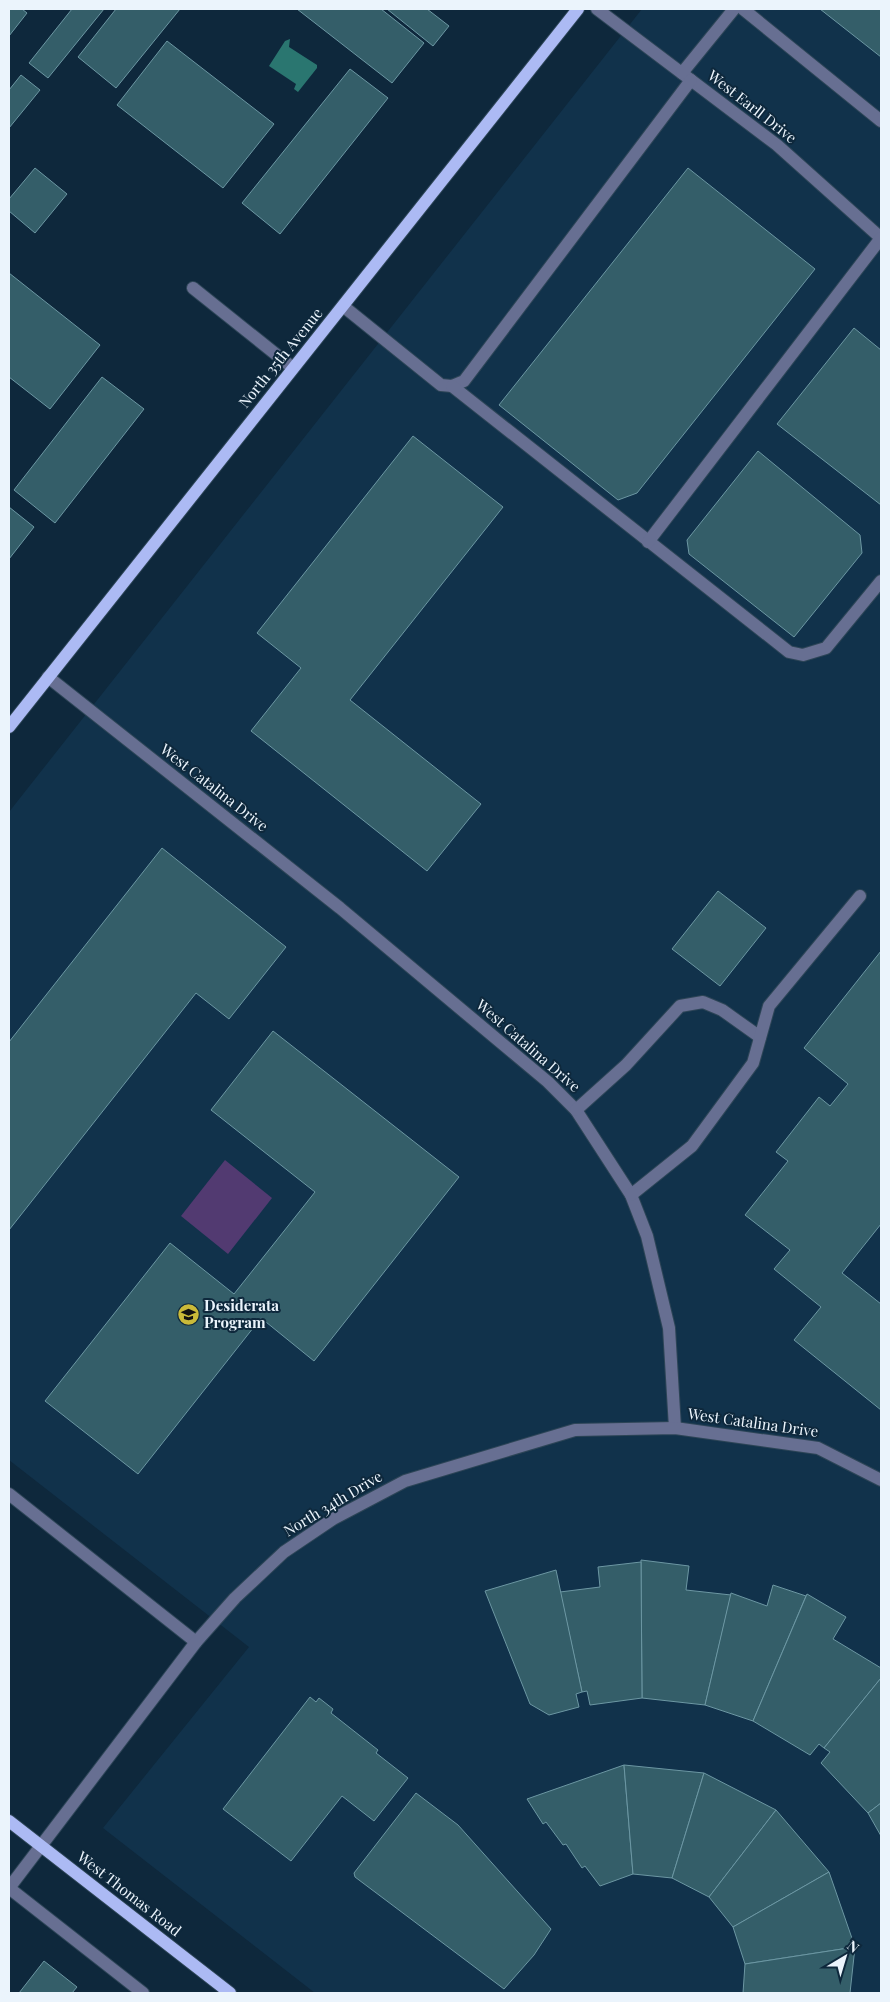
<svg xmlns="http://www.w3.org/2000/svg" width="890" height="2002" font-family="'Playfair Display',serif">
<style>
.built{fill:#11324b}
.green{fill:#523a71}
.water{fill:#2a7670}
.building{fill:#345e69;stroke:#6c97a3}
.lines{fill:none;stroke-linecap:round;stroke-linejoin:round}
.minor-casing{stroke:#2d4557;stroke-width:14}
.major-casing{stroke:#2d4557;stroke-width:14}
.minor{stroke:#676f92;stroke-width:12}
.major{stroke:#acbaf4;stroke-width:12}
.labels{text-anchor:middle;stroke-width:4;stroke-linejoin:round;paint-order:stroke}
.street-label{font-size:15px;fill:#ebf4fc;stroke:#0e283c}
.poi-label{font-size:15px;font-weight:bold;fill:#ebf4fc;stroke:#0e283c;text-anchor:start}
</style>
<rect width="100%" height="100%" fill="#0e283c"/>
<path class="built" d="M 642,9 L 881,9 L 881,1993 L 315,1993 L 103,1828 L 249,1647 L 9,1460 L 9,812 Z"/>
<path class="green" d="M 225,1160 L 272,1198 L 228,1254 L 181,1216 Z"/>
<path class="water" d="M 290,39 L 289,47 L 317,65 L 317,68 L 298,92 L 294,89 L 296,84 L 269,66 L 285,41 Z"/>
<g class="building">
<path d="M 9,9 L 22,9 L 27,13 L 9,36 Z"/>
<path d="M 72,9 L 104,9 L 48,78 L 29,63 Z"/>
<path d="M 116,9 L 180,9 L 116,88 L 78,57 Z"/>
<path d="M 297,9 L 381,9 L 424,43 L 392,83 Z"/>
<path d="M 387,9 L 427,9 L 449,26 L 433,46 Z"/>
<path d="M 820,9 L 881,9 L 881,57 Z"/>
<path d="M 167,41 L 274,124 L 223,188 L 117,105 Z"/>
<path d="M 350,69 L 388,98 L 280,234 L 242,203 Z"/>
<path d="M 21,75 L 40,90 L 9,128 L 9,90 Z"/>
<path d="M 35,168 L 67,194 L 35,233 L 9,211 L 9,199 Z"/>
<path d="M 688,168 L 815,269 L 637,493 L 618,500 L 499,405 Z"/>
<path d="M 9,273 L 100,345 L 50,409 L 9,377 Z"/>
<path d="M 854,328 L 881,350 L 881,505 L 777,424 Z"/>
<path d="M 102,377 L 144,409 L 55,523 L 14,490 Z"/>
<path d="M 413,436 L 503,507 L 350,700 L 481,804 L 427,871 L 251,731 L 301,668 L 257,633 Z"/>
<path d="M 758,451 L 860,535 L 862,553 L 794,637 L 689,554 L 687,540 Z"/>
<path d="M 9,507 L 34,527 L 9,559 Z"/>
<path d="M 162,848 L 286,947 L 229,1019 L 196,993 L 9,1230 L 9,1042 Z"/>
<path d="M 718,891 L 766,928 L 720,986 L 672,949 Z"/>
<path d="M 881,951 L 881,1224 L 842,1273 L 881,1304 L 881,1410 L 794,1340 L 821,1307 L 774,1269 L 790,1250 L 745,1215 L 788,1161 L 776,1152 L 819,1097 L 830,1106 L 848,1084 L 804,1048 Z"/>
<path d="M 273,1031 L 459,1177 L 314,1361 L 261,1318 L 138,1474 L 45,1401 L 170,1243 L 234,1294 L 315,1192 L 211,1110 Z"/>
<path d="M 641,1560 L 689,1566 L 686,1590 L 731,1595 L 705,1705 L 642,1698 Z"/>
<path d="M 641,1562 L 642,1698 L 590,1705 L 587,1691 L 582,1692 L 560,1592 L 600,1587 L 598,1567 Z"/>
<path d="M 556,1570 L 582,1692 L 576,1694 L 579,1707 L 549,1715 L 530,1704 L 485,1591 Z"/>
<path d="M 773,1585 L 806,1596 L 753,1721 L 705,1705 L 731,1593 L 767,1606 Z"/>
<path d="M 807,1594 L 846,1617 L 833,1639 L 881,1668 L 881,1678 L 824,1748 L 819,1744 L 810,1755 L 753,1721 Z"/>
<path d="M 881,1678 L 881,1803 L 868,1813 L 821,1763 L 830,1752 L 824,1748 Z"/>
<path d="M 310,1697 L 316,1702 L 319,1698 L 333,1709 L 331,1713 L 378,1750 L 376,1753 L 408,1778 L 374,1821 L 342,1796 L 291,1861 L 223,1809 Z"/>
<path d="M 624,1765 L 633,1874 L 600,1886 L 585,1866 L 582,1868 L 566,1844 L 563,1845 L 546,1822 L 543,1824 L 527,1799 Z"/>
<path d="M 624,1765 L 704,1773 L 672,1878 L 633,1874 Z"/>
<path d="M 704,1773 L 776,1810 L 709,1897 L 672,1878 Z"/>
<path d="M 416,1793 L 458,1825 L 551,1929 L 534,1955 L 504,1989 L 355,1877 L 354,1873 Z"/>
<path d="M 881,1803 L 881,1836 L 868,1813 Z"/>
<path d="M 776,1810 L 829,1872 L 733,1927 L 709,1897 Z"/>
<path d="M 829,1872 L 855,1947 L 745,1964 L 733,1927 Z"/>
<path d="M 855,1947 L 850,1993 L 743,1993 L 745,1964 Z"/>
<path d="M 44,1961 L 77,1987 L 72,1993 L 19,1993 Z"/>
</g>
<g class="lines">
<defs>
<g id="minor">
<path d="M 597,9 L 777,145 L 881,238"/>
<path d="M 743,9 L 881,121"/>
<path d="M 682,73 L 734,9"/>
<path d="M 193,288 L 293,368"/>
<path d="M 343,306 L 441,385 L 452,386 L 464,381 L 691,80"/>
<path d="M 452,386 L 789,652 L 803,655 L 826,648 L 881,581"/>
<path d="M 648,542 L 881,238"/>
<path d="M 48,677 L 340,908 L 548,1082 L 576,1110 L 631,1195 L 647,1236 L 669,1328 L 675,1428"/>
<path d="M 576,1110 L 626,1065 L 680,1006 L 703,1002 L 722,1010 L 760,1037"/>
<path d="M 631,1195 L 692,1146 L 753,1063 L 769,1006 L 860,896"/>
<path d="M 9,1494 L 196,1642"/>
<path d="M 9,1888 L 196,1642 L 235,1598 L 284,1552 L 333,1519 L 405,1481 L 575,1430 L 675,1428 L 818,1448 L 881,1480"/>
<path d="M 9,1888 L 143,1993"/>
</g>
<g id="major">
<path d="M 9,727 L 578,9"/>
<path d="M 9,1821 L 230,1993"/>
</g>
</defs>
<use href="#minor" class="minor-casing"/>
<use href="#major" class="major-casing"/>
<use href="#minor" class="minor"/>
<use href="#major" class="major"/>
</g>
<defs>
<symbol id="school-disc" viewBox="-11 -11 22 22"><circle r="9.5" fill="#caba39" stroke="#0e283c"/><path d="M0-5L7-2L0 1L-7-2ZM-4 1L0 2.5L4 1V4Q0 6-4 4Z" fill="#111"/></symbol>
</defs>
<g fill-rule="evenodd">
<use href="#school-disc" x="176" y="1302" width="25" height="25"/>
</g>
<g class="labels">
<g class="street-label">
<text transform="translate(752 107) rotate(38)" y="5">West Earll Drive</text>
<text transform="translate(281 358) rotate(-51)" y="5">North 35th Avenue</text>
<text transform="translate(214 788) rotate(38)" y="5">West Catalina Drive</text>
<text transform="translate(528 1046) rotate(41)" y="5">West Catalina Drive</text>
<text transform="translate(753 1423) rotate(8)" y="5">West Catalina Drive</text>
<text transform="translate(333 1504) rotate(-31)" y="5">North 34th Drive</text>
<text transform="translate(129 1894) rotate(38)" y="5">West Thomas Road</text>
</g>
<g class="poi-label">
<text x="204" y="1311">Desiderata<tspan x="204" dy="17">Program</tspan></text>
</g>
</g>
<rect width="890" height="2002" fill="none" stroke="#ebf4fc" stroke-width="20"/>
<g transform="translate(845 1957) rotate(38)" stroke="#0e283c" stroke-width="4" paint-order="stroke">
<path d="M0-4L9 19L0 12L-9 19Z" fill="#ebf4fc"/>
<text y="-8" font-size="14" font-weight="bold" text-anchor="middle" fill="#ebf4fc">N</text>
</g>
</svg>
